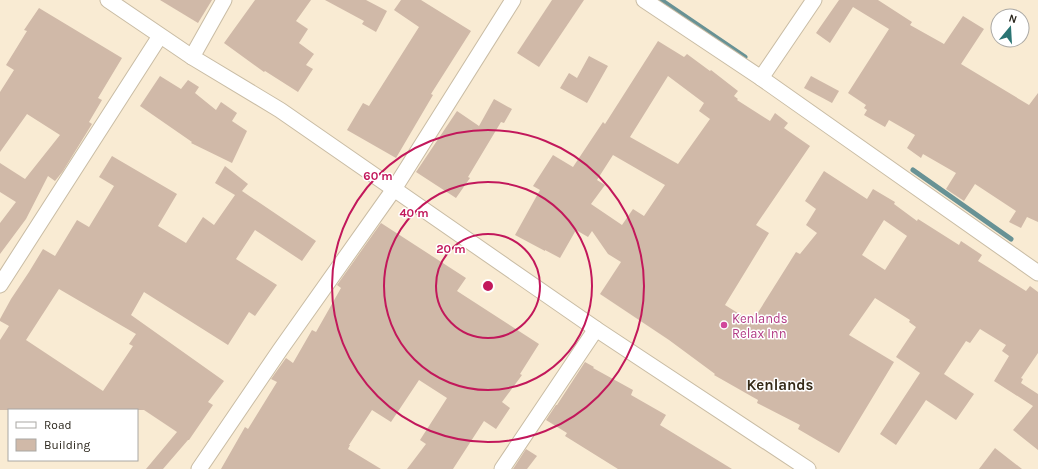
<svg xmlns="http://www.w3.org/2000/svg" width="1038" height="469" font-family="Karla,sans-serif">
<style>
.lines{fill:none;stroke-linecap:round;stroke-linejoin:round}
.stream{stroke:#689295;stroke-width:5}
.building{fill:#d0b9a8;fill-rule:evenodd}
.minor-casing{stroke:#c9bca4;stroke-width:17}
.minor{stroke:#fff;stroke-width:15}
.ring{fill:none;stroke:#c2185b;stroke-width:2}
.hotel-dot{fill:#d1479c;stroke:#fff;stroke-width:1.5}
.labels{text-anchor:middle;stroke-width:3;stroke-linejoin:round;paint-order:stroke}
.hotel-label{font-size:13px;fill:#b23c85;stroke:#fff;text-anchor:start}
.quarter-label{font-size:15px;font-weight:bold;fill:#362b18;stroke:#fff}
.centre{fill:#c2185b;stroke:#fff;stroke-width:2}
.ring-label{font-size:12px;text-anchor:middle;font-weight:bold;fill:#c2185b;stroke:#fff;stroke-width:3;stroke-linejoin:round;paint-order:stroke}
</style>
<rect width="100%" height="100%" fill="#f9ebd3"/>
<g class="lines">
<g class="stream">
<path d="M 661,0 L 745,57"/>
<path d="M 913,170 L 1011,239"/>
</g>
</g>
<g class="building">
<path d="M 160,0 L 212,0 L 198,23 Z"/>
<path d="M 255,0 L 311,0 L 296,21 L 308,29 L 299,43 L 314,54 L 306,65 L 313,69 L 298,92 L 265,71 L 264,72 L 224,43 Z"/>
<path d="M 325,0 L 366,0 L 387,11 L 376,32 L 362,24 L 364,21 Z"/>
<path d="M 401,0 L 421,0 L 471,31 L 431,94 L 433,95 L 396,158 L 347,130 L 363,103 L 369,106 L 419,27 L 394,10 Z"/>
<path d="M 552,0 L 584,0 L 539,67 L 517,53 Z"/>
<path d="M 839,0 L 878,0 L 912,22 L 910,25 L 944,44 L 963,16 L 984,29 L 961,64 L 1029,105 L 1038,93 L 1038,222 L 1027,217 L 1021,228 L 1009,222 L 1016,211 L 975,184 L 964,201 L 946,189 L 956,173 L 923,154 L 921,158 L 907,148 L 915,135 L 889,120 L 885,127 L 864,115 L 867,110 L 864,108 L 866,105 L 848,93 L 889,29 L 853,7 L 830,43 L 816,33 Z"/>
<path d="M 39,8 L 122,58 L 98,98 L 102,100 L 89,122 L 92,124 L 63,171 L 55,181 L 48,176 L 26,219 L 0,254 L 0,223 L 16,202 L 0,192 L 0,163 L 25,179 L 60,135 L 27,114 L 0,152 L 0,92 L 14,70 L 6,65 L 27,31 L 24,30 Z"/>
<path d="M 658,41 L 684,57 L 687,54 L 710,71 L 711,70 L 738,91 L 734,96 L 738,99 L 737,100 L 770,121 L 775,113 L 788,123 L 784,128 L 810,146 L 756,225 L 769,233 L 725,305 L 752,322 L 796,252 L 800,254 L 817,233 L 806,225 L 816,209 L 805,201 L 824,171 L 867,199 L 873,189 L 895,202 L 894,204 L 917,221 L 918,219 L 959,245 L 961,241 L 982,255 L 978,261 L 1026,291 L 1030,286 L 1038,292 L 1038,353 L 1021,378 L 1023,379 L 1021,383 L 1038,394 L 1038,450 L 1013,430 L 1033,406 L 994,381 L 1009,356 L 1002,351 L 1006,345 L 980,329 L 970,343 L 966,341 L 944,374 L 974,394 L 956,420 L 926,400 L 896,445 L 880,434 L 920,373 L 896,357 L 916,327 L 909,322 L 910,320 L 875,298 L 849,335 L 894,362 L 839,453 L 798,429 L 800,425 L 757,403 L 758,400 L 714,375 L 715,374 L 669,340 L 600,294 L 621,262 L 608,254 L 592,231 L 588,237 L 576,230 L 560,258 L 545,250 L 545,251 L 515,235 L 540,190 L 533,186 L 553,155 L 573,167 L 603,122 L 605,124 ZM 668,76 L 704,103 L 699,111 L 710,119 L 678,164 L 630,137 ZM 613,155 L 665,185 L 644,216 L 633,209 L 622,225 L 591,204 L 605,185 L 597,180 ZM 884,220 L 907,236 L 885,270 L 862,255 Z"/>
<path d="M 589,56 L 608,66 L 587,103 L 560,88 L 569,73 L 577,78 Z"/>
<path d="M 160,76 L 181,89 L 188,80 L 199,87 L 195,93 L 216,110 L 221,102 L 237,113 L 232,121 L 247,131 L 232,163 L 191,143 L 192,142 L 140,106 Z"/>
<path d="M 811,76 L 839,91 L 832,103 L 804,88 Z"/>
<path d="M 494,99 L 512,109 L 504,123 L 501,122 L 468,177 L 470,178 L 456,198 L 416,172 L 457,111 L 479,126 Z"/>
<path d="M 112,156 L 177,194 L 158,226 L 186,243 L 203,217 L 214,225 L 235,195 L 215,183 L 225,166 L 248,184 L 242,191 L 316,241 L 302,261 L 255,230 L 236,259 L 277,285 L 255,316 L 249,312 L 228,345 L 144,292 L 131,315 L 224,381 L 208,402 L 213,405 L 189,440 L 188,440 L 163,469 L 146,469 L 177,432 L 144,410 L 0,410 L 0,340 L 9,326 L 0,321 L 0,319 L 11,299 L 29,272 L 43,249 L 55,256 L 77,220 L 89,227 L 114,186 L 99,177 ZM 59,289 L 136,334 L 129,344 L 133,346 L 103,391 L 26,340 Z"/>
<path d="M 381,223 L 466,278 L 457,291 L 539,344 L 520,374 L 522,375 L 502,402 L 510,408 L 496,429 L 484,421 L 453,469 L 407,469 L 426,444 L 420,440 L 447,398 L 419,380 L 391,422 L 372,410 L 349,445 L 350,445 L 348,449 L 381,469 L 221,469 L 245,427 L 248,429 L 277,382 L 271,379 L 286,358 L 293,363 L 312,330 L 316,332 L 341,288 L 337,285 Z"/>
<path d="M 585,362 L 594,367 L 593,368 L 633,390 L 631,395 L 666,415 L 660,425 L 732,469 L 618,469 L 565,436 L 567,433 L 546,420 L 556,405 L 557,405 Z"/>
<path d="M 995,448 L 1022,469 L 979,469 Z"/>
<path d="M 526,449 L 537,456 L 527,469 L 513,469 Z"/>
</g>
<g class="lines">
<defs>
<g id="minor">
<path d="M 108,0 L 192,57 L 280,110 L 596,329 L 808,469"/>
<path d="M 644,0 L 761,78 L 1038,273"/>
<path d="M 192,57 L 224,0"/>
<path d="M 761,78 L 814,0"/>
<path d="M 0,285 L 160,36"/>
<path d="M 199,469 L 280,350 L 394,189 L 513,0"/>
<path d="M 502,469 L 596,329"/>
</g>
</defs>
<use href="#minor" class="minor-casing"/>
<use href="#minor" class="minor"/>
</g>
<g class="ring">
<circle cx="488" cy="286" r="52"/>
<circle cx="488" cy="286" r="104"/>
<circle cx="488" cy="286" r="156"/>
</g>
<circle class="hotel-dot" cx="724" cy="325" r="4"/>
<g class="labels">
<g class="hotel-label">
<text x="732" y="323">Kenlands<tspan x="732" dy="15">Relax Inn</tspan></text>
</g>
<g class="quarter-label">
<text x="780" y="390">Kenlands</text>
</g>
</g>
<circle cx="488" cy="286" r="6" class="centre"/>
<g class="ring-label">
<text x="378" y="180">60 m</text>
<text x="414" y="217">40 m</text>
<text x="451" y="253">20 m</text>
</g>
<rect x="8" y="409" width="130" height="52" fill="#ffffff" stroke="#aaa8a4"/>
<rect x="16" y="422" width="20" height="6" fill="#ffffff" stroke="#aaa8a4"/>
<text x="44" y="429" font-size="12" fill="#2b261c">Road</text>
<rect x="16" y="439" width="20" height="12" fill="#d0b9a8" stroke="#aaa8a4"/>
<text x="44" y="449" font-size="12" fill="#2b261c">Building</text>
<g transform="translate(1010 28) rotate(18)"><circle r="19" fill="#ffffff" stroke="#aaa8a4"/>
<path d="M0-3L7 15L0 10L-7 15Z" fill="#2a7473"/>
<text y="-6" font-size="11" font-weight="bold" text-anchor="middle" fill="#2b261c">N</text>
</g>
</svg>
